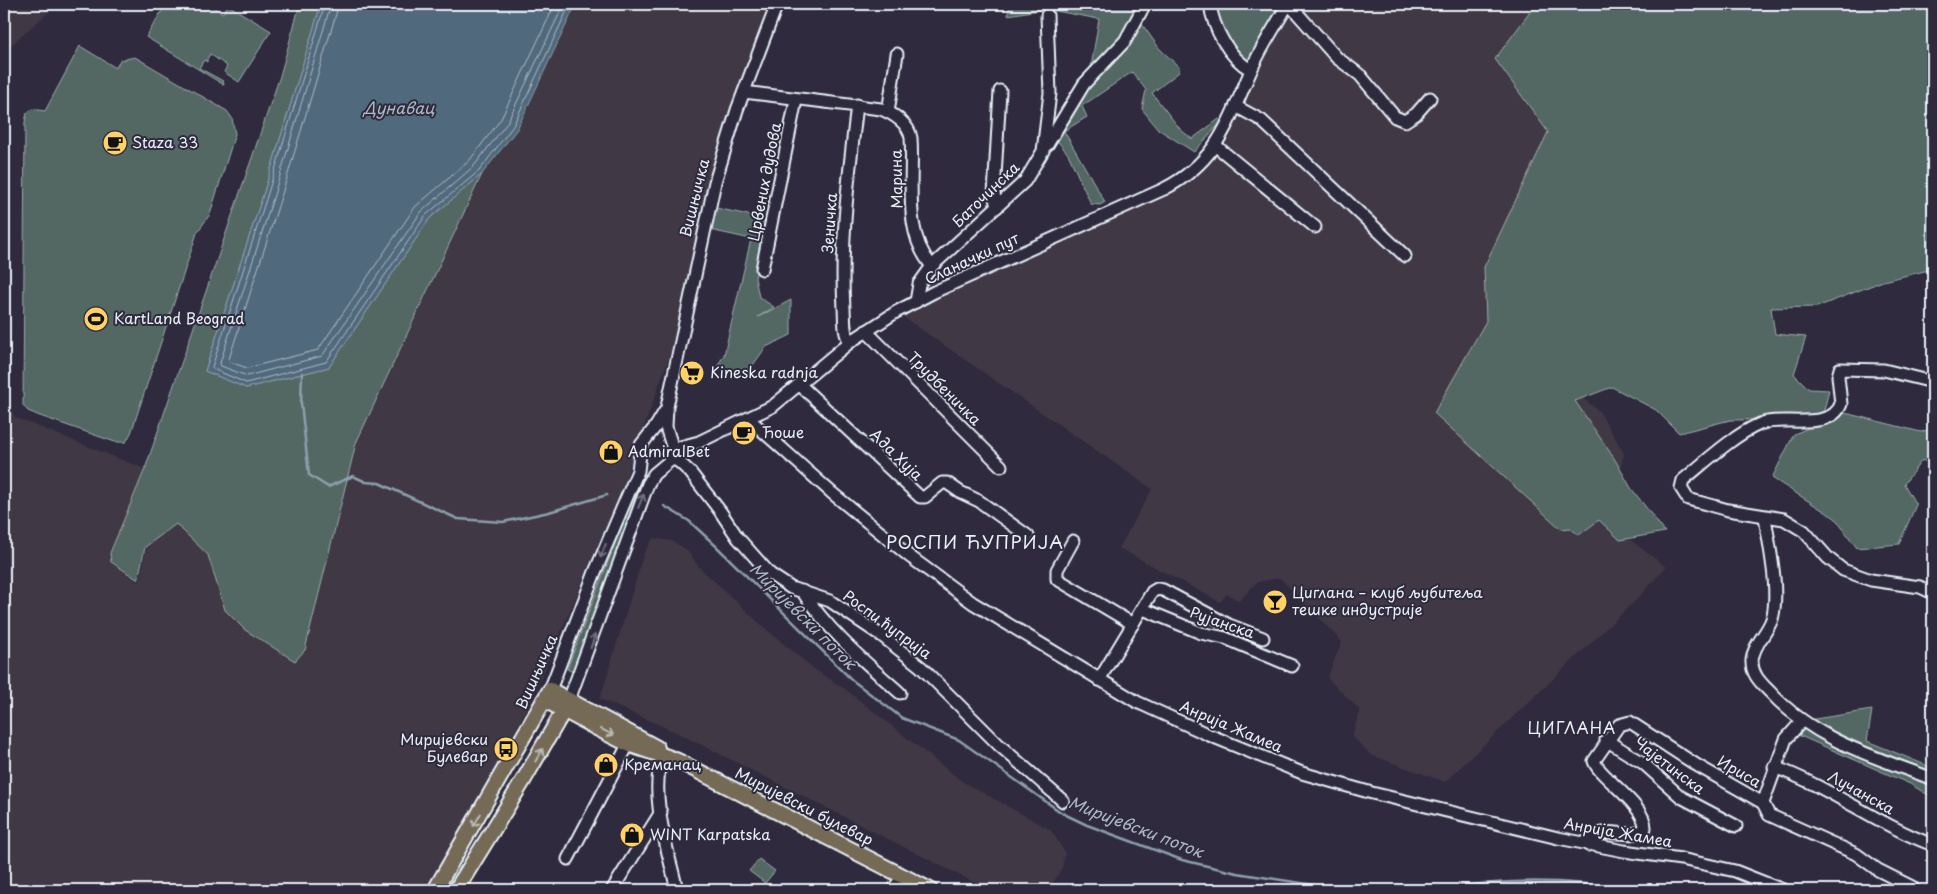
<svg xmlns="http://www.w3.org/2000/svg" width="1937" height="894" font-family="'Playpen Sans',sans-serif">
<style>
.built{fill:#403944}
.green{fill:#526863;stroke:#9dacae}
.water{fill:#51697b;stroke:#8d9fad}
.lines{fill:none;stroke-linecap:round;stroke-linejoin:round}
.shore{stroke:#acbbc6;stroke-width:1}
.stream{stroke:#8d9fad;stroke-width:2.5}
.minor-casing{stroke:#e8f1f8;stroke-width:15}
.major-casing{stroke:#e8f1f8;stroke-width:18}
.minor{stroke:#2f2a3d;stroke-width:11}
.major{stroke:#756a55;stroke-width:14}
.oneway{stroke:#70707e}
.oneway2{stroke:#babbb7}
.labels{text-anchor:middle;stroke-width:4;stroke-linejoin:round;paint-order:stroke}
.poi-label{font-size:15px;fill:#e8f1f8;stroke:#2f2a3d;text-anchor:start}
.street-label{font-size:15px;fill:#e8f1f8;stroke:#2f2a3d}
.water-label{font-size:16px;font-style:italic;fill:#acbbc6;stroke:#2f2a3d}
.neighbourhood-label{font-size:16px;letter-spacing:1px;fill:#e8f1f8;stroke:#2f2a3d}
.quarter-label{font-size:18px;letter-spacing:1px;fill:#e8f1f8;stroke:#2f2a3d}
</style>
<rect width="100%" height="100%" fill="#2f2a3d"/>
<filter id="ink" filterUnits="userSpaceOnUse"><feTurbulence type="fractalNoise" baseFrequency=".02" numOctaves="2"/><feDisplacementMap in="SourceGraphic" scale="10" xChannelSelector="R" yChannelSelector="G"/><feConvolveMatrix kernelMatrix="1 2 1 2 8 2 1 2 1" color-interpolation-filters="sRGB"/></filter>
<g filter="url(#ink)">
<g class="built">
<path d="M 4,4 L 58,4 L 4,51 Z"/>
<path d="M 576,4 L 775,4 L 742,91 L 677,335 L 622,489 L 536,690 L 495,771 L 424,890 L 4,890 L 4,384 L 14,417 L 145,469 L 110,553 L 111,563 L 139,583 L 161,480 L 170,460 L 517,129 Z"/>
<path d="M 1288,4 L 1601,4 L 1486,321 L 1599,411 L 1624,453 L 1608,523 L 1666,567 L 1638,598 L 1445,782 L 1371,755 L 1352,736 L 1360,710 L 1327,678 L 1342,642 L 1280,578 L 1257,582 L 1239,601 L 1227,594 L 1220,602 L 1119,548 L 1152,489 L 896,312 L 1133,203 L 1201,164 Z"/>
<path d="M 653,538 L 672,541 L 687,550 L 699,567 L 767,630 L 814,669 L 845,689 L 963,782 L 1051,830 L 1065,853 L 1062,868 L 1049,890 L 989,890 L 680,734 L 600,699 L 644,553 Z"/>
</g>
<g class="green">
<path d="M 166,4 L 208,4 L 223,13 L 228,5 L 271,31 L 239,82 L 224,72 L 227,66 L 210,54 L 207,59 L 207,62 L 204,60 L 199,68 L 223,81 L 224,85 L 146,37 Z"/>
<path d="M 300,4 L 321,4 L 265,189 L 205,371 L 246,388 L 329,367 L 430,218 L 482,174 L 356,443 L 305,650 L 295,661 L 245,630 L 225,610 L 208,555 L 176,524 L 145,547 L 138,580 L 111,562 L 110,553 L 145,469 L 280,76 Z"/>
<path d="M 1010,4 L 1136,4 L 1134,13 L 1159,48 L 1179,67 L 1179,72 L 1152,93 L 1180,129 L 1192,139 L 1219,119 L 1222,121 L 1194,152 L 1158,129 L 1142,109 L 1146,90 L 1132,72 L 1082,106 L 1087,117 L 1064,131 L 1105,202 L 1100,205 L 1091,204 L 1068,154 L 1055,138 L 1088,85 L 1099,19 L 1045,9 L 1008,15 Z"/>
<path d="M 1215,4 L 1281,4 L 1246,68 L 1220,34 Z"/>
<path d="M 1536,4 L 1933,4 L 1933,269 L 1883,281 L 1817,307 L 1771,308 L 1775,334 L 1806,337 L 1794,374 L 1809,389 L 1829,390 L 1822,419 L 1730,420 L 1679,433 L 1656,410 L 1612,387 L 1575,401 L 1614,458 L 1631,488 L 1665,532 L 1620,540 L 1599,520 L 1579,535 L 1570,528 L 1561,529 L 1434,413 L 1486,321 L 1484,267 L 1548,132 L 1495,59 Z"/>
<path d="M 80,46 L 116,68 L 120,60 L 135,57 L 227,111 L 232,118 L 235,134 L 210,214 L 197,233 L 131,433 L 126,442 L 115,442 L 40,416 L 28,411 L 23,405 L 25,122 L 27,113 L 32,109 L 45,111 Z"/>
<path d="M 716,208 L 767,219 L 755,278 L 759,297 L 774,307 L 758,317 L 791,300 L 791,335 L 766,347 L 748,372 L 717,367 L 724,355 L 751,239 L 710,230 Z"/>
<path d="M 1845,413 L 1921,432 L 1933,428 L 1933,465 L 1922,460 L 1904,484 L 1916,505 L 1899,544 L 1857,548 L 1835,518 L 1772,478 L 1794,434 Z"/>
<path d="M 642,473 L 647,475 L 617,550 L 573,672 L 567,669 Z"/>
<path d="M 1872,710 L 1867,741 L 1933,768 L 1933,798 L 1910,784 L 1791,732 L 1802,721 Z"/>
<path d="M 759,859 L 775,871 L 765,883 L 749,871 Z"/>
</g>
<path class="water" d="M 321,4 L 576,4 L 517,129 L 482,174 L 430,218 L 329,367 L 246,388 L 205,371 L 265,189 Z"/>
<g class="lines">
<g class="shore">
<path d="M 325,4 L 269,190 L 212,367 L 213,369 L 246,383 L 326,362 L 426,215 L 479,171 L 513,126 L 570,4"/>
<path d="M 331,4 L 275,192 L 220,363 L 221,366 L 247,376 L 322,356 L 421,212 L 474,166 L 507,123 L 564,4"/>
<path d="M 339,4 L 282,194 L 229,359 L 230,362 L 247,368 L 318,350 L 415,207 L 469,161 L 501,119 L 555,4"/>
</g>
<g class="stream">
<path d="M 302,373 L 301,403 L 309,475 L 328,487 L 353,476 L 366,482 L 379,483 L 458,519 L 503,522 L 549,512 L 607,495"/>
<path d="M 664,506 L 689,521 L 715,545 L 852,680 L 902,718 L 959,740 L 1062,813 L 1087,825 L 1182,860 L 1237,873 L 1346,890"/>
<path d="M 1423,890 C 1489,882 1557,876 1622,890"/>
</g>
<defs>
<g id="minor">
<path d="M 1210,4 C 1213,28 1229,58 1251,70"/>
<path d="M 1289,4 L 1337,58 L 1360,75 L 1395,117 L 1405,121 L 1416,114 L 1430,98"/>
<path d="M 744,92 L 881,109 C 894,114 909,124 911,138 C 914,180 902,232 932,266 L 919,284 L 916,302"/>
<path d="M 1237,107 L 1261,120 L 1405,256"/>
<path d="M 888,112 L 897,54"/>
<path d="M 1047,145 L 1084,84 L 1125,41 L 1145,4"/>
<path d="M 1216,146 L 1315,227"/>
<path d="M 997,207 L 994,194 L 1000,91"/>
<path d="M 932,266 L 1025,181 L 1043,151 L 1050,93 L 1047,15"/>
<path d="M 762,269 L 796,100"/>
<path d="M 866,331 L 1001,466"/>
<path d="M 850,342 C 843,333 845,320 844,309 C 840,240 849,173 857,105"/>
<path d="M 1933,382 L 1884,370 L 1840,369 L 1838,376 L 1841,404 C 1831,432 1781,415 1760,424 C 1735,434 1704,463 1683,480 L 1681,488 L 1688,499 L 1728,510 L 1784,519 L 1804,531 L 1828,558 L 1843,570 L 1871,580 L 1920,587 L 1933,593"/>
<path d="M 800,385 L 920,497 L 925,497 L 942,483 L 947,483 L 960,492 L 979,501 L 1028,536"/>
<path d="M 749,419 L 832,493 L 909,556 L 973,603 L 1137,702 L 1209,735 L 1302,773 L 1372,793 L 1558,838 L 1624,851 L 1681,859 L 1735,871 L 1783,890"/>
<path d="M 673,449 L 699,442 L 773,406 L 850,342 L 896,312 L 934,292 L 1164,189 C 1216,162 1227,125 1249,75 C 1259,50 1275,27 1288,4"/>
<path d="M 672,459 L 678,461 L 690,472 L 720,511 L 738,538 L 770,574 L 791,588 L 830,601 L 882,636 L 921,667 L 999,745 L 1063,801"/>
<path d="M 1765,517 C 1769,546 1780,591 1772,619 C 1767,634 1754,643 1752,660 C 1751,674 1761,683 1770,692 C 1814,740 1875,757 1933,779"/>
<path d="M 1073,541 L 1057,570 L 1057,579 L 1133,624"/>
<path d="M 802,591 C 829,632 864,661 900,693"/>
<path d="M 1143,609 L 1201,633 L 1225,638 L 1292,666"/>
<path d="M 1099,680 L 1152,592 L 1157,589 L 1163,590 L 1229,625 L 1263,638"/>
<path d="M 550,690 L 595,572 L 638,471 L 641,445 L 656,426 L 665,411"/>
<path d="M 569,700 L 648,484 L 654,474 L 672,459 L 673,449 L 666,427 L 667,407 L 715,182 L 737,110 L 777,4"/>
<path d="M 1606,740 L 1643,763 L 1681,797 L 1736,826"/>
<path d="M 664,755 C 647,789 669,854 677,890"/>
<path d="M 1774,767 C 1830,787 1878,825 1933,845"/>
<path d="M 1763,803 L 1786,739 L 1802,721"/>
<path d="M 1588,845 C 1598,819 1632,844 1645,828 C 1646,805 1598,776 1594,761 L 1619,725 L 1630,722 L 1698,766 L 1763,803 L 1769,815 L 1856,854 L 1878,870 L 1912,887"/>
<path d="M 568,859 L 629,743"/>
<path d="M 612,890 L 661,812"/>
<path d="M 893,890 L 903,876"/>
</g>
<g id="major">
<path d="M 545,700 C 573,715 602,732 631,745 C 649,752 666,755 682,763 L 930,890"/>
<path d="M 435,890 L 550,690 L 657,748"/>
<path d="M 456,890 L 523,781 L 568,703"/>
</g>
</defs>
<use href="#minor" class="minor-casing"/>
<use href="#major" class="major-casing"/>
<use href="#minor" class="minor"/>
<use href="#major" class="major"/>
</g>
<defs><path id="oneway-shaft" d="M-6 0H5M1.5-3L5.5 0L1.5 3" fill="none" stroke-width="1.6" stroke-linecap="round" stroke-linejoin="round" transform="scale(1.25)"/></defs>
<g class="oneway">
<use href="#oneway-shaft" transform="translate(641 501) rotate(-68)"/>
<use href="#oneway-shaft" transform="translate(603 551) rotate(112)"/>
<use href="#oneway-shaft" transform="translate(593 641) rotate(-71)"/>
</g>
<g class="oneway2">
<use href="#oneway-shaft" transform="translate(607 732) rotate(27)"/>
<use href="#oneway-shaft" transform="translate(539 755) rotate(-60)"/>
<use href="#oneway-shaft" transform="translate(477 820) rotate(120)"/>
</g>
</g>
<defs>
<symbol id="cafe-disc" viewBox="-11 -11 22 22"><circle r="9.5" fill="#ffd166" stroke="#2f2a3d"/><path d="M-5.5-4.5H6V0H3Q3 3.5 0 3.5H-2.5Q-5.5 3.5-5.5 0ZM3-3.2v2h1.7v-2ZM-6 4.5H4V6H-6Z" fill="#111"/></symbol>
<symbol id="stadium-disc" viewBox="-11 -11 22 22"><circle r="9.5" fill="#ffd166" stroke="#2f2a3d"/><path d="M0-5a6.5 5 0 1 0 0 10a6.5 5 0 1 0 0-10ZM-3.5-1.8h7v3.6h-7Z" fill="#111"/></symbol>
<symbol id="supermarket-disc" viewBox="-11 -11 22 22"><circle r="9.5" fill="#ffd166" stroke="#2f2a3d"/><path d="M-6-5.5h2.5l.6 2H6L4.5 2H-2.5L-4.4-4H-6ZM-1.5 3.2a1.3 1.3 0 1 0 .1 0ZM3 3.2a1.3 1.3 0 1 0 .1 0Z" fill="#111"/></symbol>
<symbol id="shop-disc" viewBox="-11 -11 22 22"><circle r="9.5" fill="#ffd166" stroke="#2f2a3d"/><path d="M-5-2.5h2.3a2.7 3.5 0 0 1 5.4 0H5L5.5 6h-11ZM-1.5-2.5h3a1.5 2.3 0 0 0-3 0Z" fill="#111"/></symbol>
<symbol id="bar-disc" viewBox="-11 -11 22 22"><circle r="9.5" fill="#ffd166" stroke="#2f2a3d"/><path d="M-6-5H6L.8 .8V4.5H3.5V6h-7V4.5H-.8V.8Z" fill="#111"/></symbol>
<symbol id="bus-disc" viewBox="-11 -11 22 22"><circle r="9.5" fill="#ffd166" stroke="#2f2a3d"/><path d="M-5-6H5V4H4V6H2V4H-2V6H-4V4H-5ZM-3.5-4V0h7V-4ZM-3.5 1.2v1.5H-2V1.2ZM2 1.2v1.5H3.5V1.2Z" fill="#111"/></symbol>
</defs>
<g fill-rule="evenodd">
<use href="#cafe-disc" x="101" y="129" width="28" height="28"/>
<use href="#stadium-disc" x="82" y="305" width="28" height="28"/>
<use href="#supermarket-disc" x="678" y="359" width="28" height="28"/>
<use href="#cafe-disc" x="730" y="419" width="28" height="28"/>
<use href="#shop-disc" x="597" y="438" width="28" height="28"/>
<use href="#bar-disc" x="1261" y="588" width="28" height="28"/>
<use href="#bus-disc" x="492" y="735" width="28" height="28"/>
<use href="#shop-disc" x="592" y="751" width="28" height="28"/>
<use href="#shop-disc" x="618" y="821" width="28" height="28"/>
</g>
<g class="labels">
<g class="poi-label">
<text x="132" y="148">Staza 33</text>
<text x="114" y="324">KartLand Beograd</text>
<text x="710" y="378">Kineska radnja</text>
<text x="762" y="438">Ћоше</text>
<text x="628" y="457">AdmiralBet</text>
<text x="1292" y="598">Циглана – клуб љубитеља<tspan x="1292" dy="17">тешке индустрије</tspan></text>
<text x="488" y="745" text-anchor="end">Миријевски<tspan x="488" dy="17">Булевар</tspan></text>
<text x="624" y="770">Креманац</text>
<text x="650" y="840">WINT Karpatska</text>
</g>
<g class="street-label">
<text transform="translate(897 179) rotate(-91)" y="5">Марина</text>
<text transform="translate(765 182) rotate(-79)" y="5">Црвених дудова</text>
<text transform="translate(986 195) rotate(-44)" y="5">Баточинска</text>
<text transform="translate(695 198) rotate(-76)" y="5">Вишњичка</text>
<text transform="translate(830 223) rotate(-86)" y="5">Зеничка</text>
<text transform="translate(972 259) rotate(-25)" y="5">Сланачки пут</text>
<text transform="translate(944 389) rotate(45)" y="5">Трудбеничка</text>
<text transform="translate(896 455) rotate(44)" y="5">Ада Хуја</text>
<text transform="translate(1222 623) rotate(19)" y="5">Рујанска</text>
<text transform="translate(887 625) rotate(36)" y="5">Роспи ћуприја</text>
<text transform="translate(537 672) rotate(-66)" y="5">Вишњичка</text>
<text transform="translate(1231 727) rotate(23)" y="5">Анрија Жамеа</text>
<text transform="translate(1669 766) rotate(37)" y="5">Чајетинска</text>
<text transform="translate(1739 772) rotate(30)" y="5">Ириса</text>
<text transform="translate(1861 793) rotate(29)" y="5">Лучанска</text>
<text transform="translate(804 807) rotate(27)" y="5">Миријевски булевар</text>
<text transform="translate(1618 833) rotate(10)" y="5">Анрија Жамеа</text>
</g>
<g class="water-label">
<text x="399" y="114">Дунавац</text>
<text transform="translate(803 616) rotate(45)" y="6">Миријевски поток</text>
<text transform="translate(1136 827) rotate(21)" y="6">Миријевски поток</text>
</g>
<g class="neighbourhood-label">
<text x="1572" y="734">ЦИГЛАНА</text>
</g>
<g class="quarter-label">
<text x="975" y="549">РОСПИ ЋУПРИЈА</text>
</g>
</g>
<rect width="1937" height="894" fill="none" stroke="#2f2a3d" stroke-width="20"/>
<rect x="10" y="10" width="1917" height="874" fill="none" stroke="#e8f1f8" stroke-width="2" filter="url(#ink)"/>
</svg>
